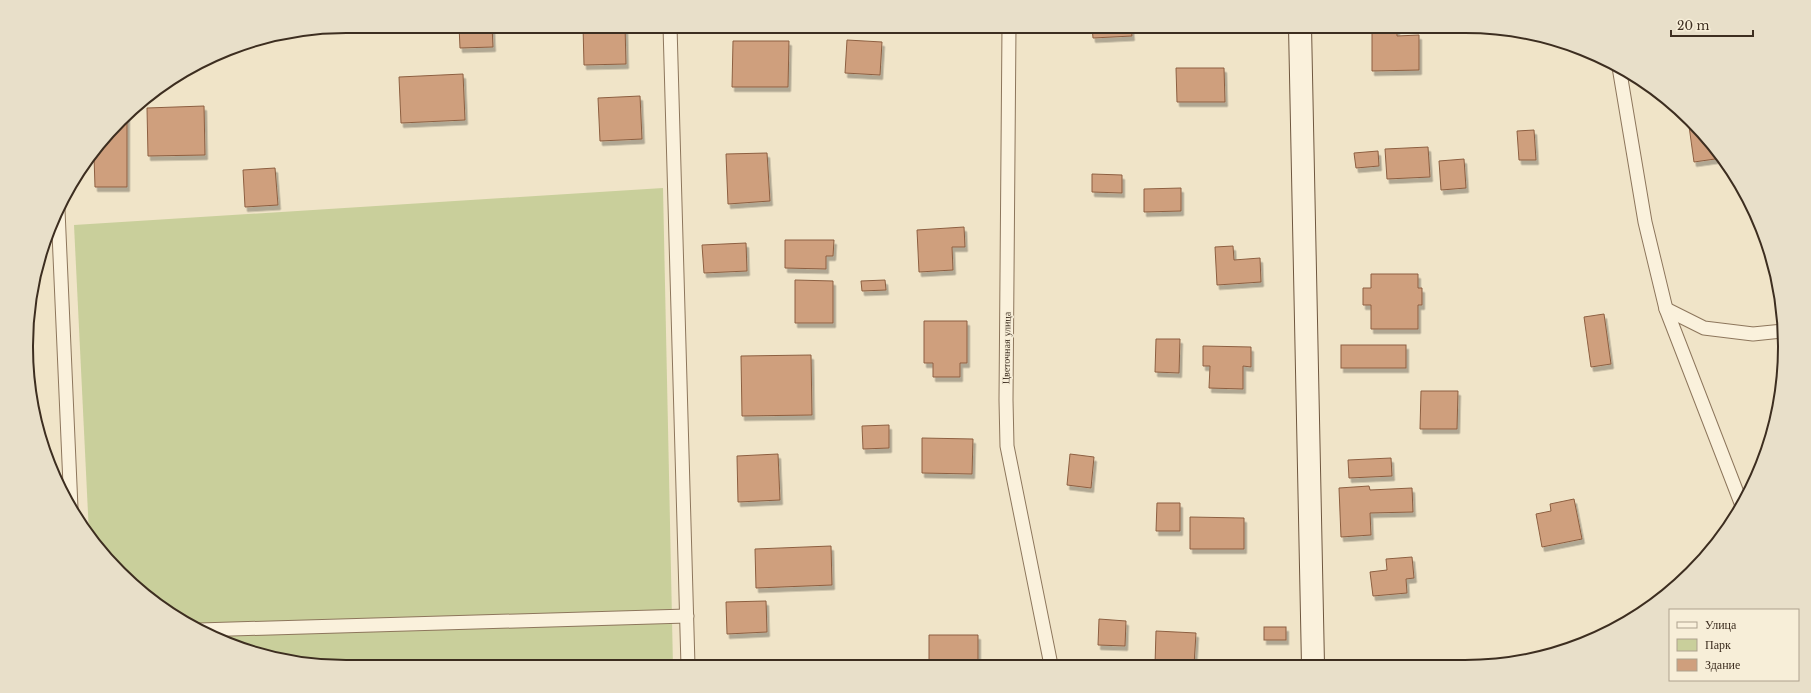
<svg xmlns="http://www.w3.org/2000/svg" width="1811" height="693" font-family="'Libre Baskerville',serif">
<style>
.green{fill:#c9cf9b}
.building{fill:#cf9f7d;stroke:#8d5f41;filter:url(#shadow)}
.lines{fill:none;stroke-linecap:round;stroke-linejoin:round}
.lane-casing{stroke:#8d765c;stroke-width:15}
.secondary-casing{stroke:#6f573f;stroke-width:24}
.lane{stroke:#faf1dc;stroke-width:13}
.secondary{stroke:#faf1dc;stroke-width:22}
.labels{text-anchor:middle;stroke-width:3;stroke-linejoin:round;paint-order:stroke}
.street-label{font-size:10px;fill:#3d2e20;stroke:#f7eed8}
.rim{fill:none;stroke:#3d2e20;stroke-width:2}
</style>
<defs>
<filter id="shadow"><feDropShadow dx="2.5" dy="4.5" stdDeviation="0" flood-color="#0004"/></filter>
</defs>
<rect width="100%" height="100%" fill="#f0e4c8"/>
<path class="green" d="M 663,188 L 673,666 L 346,667 L 263,656 L 205,634 L 152,601 L 89,534 L 74,225 Z"/>
<g class="building">
<path d="M 459,26 L 492,26 L 493,47 L 460,48 Z"/>
<path d="M 583,26 L 625,26 L 626,64 L 584,65 Z"/>
<path d="M 1092,26 L 1131,26 L 1132,36 L 1093,38 Z"/>
<path d="M 1372,26 L 1397,26 L 1397,36 L 1419,35 L 1419,70 L 1372,71 Z"/>
<path d="M 847,40 L 882,42 L 880,75 L 845,73 Z"/>
<path d="M 733,41 L 789,41 L 788,87 L 732,87 Z"/>
<path d="M 1176,68 L 1224,68 L 1225,102 L 1177,102 Z"/>
<path d="M 463,74 L 465,120 L 401,123 L 399,77 Z"/>
<path d="M 640,96 L 642,139 L 600,141 L 598,98 Z"/>
<path d="M 204,106 L 205,155 L 148,156 L 147,108 Z"/>
<path d="M 127,116 L 127,187 L 95,187 L 94,156 Z"/>
<path d="M 1688,119 L 1706,135 L 1722,158 L 1694,162 Z"/>
<path d="M 1534,130 L 1536,160 L 1519,160 L 1517,131 Z"/>
<path d="M 1428,147 L 1430,177 L 1387,179 L 1385,149 Z"/>
<path d="M 1378,151 L 1379,166 L 1356,168 L 1354,153 Z"/>
<path d="M 767,153 L 770,201 L 728,204 L 726,154 Z"/>
<path d="M 1464,159 L 1466,188 L 1441,190 L 1439,161 Z"/>
<path d="M 275,168 L 278,205 L 245,207 L 243,170 Z"/>
<path d="M 1092,174 L 1122,175 L 1122,193 L 1092,192 Z"/>
<path d="M 1181,188 L 1181,211 L 1144,212 L 1144,189 Z"/>
<path d="M 964,227 L 965,247 L 952,247 L 953,270 L 919,272 L 917,230 Z"/>
<path d="M 785,240 L 834,240 L 833,256 L 826,256 L 826,269 L 785,268 Z"/>
<path d="M 746,243 L 747,271 L 704,273 L 702,245 Z"/>
<path d="M 1233,246 L 1234,260 L 1260,258 L 1261,282 L 1217,285 L 1215,247 Z"/>
<path d="M 1371,274 L 1418,274 L 1418,288 L 1422,288 L 1422,305 L 1418,305 L 1418,329 L 1371,329 L 1371,305 L 1363,305 L 1363,288 L 1371,288 Z"/>
<path d="M 795,280 L 833,281 L 833,323 L 795,323 Z"/>
<path d="M 885,280 L 886,290 L 862,291 L 861,281 Z"/>
<path d="M 1604,314 L 1611,364 L 1591,367 L 1584,317 Z"/>
<path d="M 924,321 L 967,321 L 967,363 L 960,363 L 960,377 L 933,377 L 933,363 L 924,363 Z"/>
<path d="M 1156,339 L 1180,339 L 1179,373 L 1155,372 Z"/>
<rect x="1341" y="345" width="65" height="23"/>
<path d="M 1203,346 L 1251,347 L 1251,367 L 1243,366 L 1243,389 L 1209,388 L 1210,366 L 1203,366 Z"/>
<path d="M 811,355 L 812,415 L 742,416 L 741,356 Z"/>
<path d="M 1421,391 L 1458,391 L 1457,429 L 1420,429 Z"/>
<path d="M 889,425 L 889,448 L 863,449 L 862,426 Z"/>
<path d="M 922,438 L 973,439 L 972,474 L 922,473 Z"/>
<path d="M 778,454 L 780,500 L 738,502 L 737,456 Z"/>
<path d="M 1070,454 L 1094,457 L 1091,488 L 1067,485 Z"/>
<path d="M 1391,458 L 1392,476 L 1349,478 L 1348,460 Z"/>
<path d="M 1369,486 L 1370,490 L 1412,488 L 1413,512 L 1370,513 L 1371,535 L 1341,537 L 1339,488 Z"/>
<path d="M 1574,499 L 1582,539 L 1542,547 L 1536,514 L 1551,511 L 1550,504 Z"/>
<path d="M 1157,503 L 1180,503 L 1180,531 L 1156,531 Z"/>
<path d="M 1190,517 L 1244,518 L 1244,549 L 1190,549 Z"/>
<path d="M 831,546 L 832,585 L 756,588 L 755,549 Z"/>
<path d="M 1412,557 L 1414,578 L 1406,579 L 1407,593 L 1373,596 L 1370,572 L 1387,570 L 1386,559 Z"/>
<path d="M 766,601 L 767,632 L 727,634 L 726,602 Z"/>
<path d="M 1099,619 L 1126,621 L 1125,646 L 1098,645 Z"/>
<rect x="1264" y="627" width="22" height="13"/>
<path d="M 1156,631 L 1196,633 L 1194,665 L 1155,665 Z"/>
<path d="M 929,635 L 978,635 L 978,665 L 929,666 Z"/>
</g>
<g class="lines">
<defs>
<g id="lane">
<path d="M 670,26 L 688,666"/>
<path d="M 1009,26 L 1006,400 L 1007,446 L 1051,665"/>
<path d="M 1619,67 L 1645,222 L 1666,309 L 1741,503"/>
<path d="M 58,210 L 71,508"/>
<path d="M 1666,309 L 1704,328 L 1753,334 L 1783,331"/>
<path d="M 199,630 L 687,616"/>
</g>
<path id="secondary" d="M 1300,26 L 1313,665"/>
</defs>
<use href="#lane" class="lane-casing"/>
<use href="#secondary" class="secondary-casing"/>
<use href="#lane" class="lane"/>
<use href="#secondary" class="secondary"/>
</g>
<g class="labels">
<g class="street-label">
<text transform="translate(1006 348) rotate(-89)" y="4">Цветочная улица</text>
</g>
</g>
<path d="M0 0H1811V693H0ZM346 33H1465A313 313 0 0 1 1778 346V347A313 313 0 0 1 1465 660H346A313 313 0 0 1 33 347V346A313 313 0 0 1 346 33Z" fill="#e8dfc9" fill-rule="evenodd"/>
<path class="rim" d="M346 33H1465A313 313 0 0 1 1778 346V347A313 313 0 0 1 1465 660H346A313 313 0 0 1 33 347V346A313 313 0 0 1 346 33Z"/>
<rect x="1669" y="609" width="130" height="72" fill="#f7eed8" stroke="#ada18e"/>
<rect x="1677" y="622" width="20" height="6" fill="#faf1dc" stroke="#ada18e"/>
<text x="1705" y="629" font-size="12" fill="#3d2e20">Улица</text>
<rect x="1677" y="639" width="20" height="12" fill="#c9cf9b" stroke="#ada18e"/>
<text x="1705" y="649" font-size="12" fill="#3d2e20">Парк</text>
<rect x="1677" y="659" width="20" height="12" fill="#cf9f7d" stroke="#ada18e"/>
<text x="1705" y="669" font-size="12" fill="#3d2e20">Здание</text>
<path d="M1671 30v6h82v-6" fill="none" stroke="#3d2e20" stroke-width="2"/>
<text x="1677" y="30" font-size="12" fill="#3d2e20" stroke="#f7eed8" stroke-width="3" paint-order="stroke">20 m</text>
</svg>
